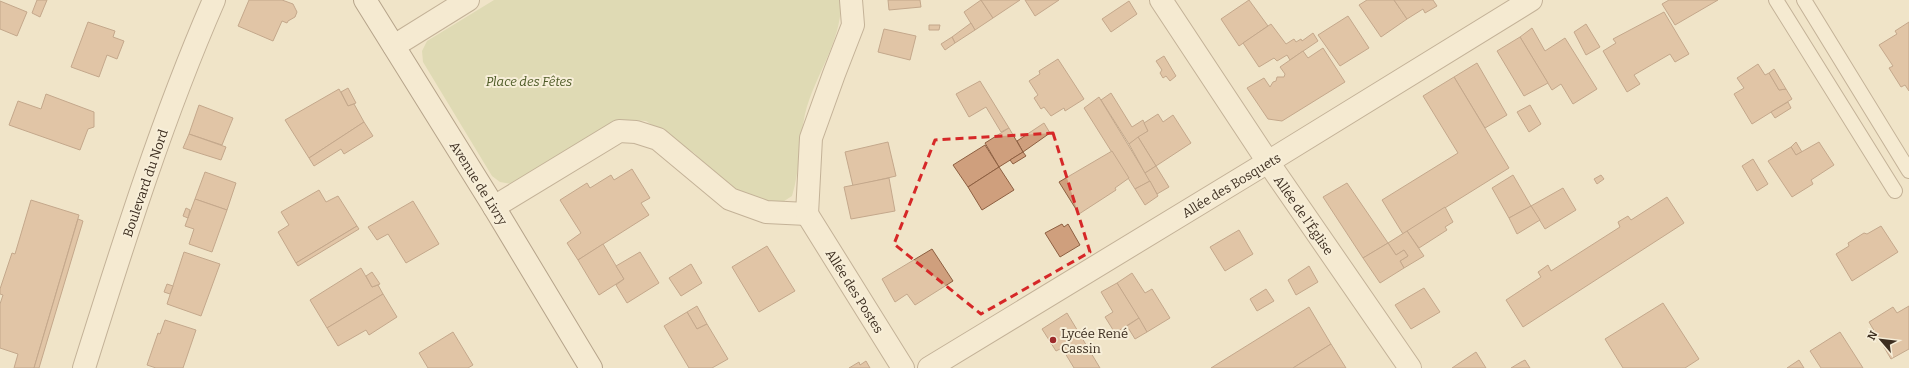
<svg xmlns="http://www.w3.org/2000/svg" width="1909" height="368" font-family="Bitter,serif">
<style>
.green{fill:#c9cf9b}
.building{fill:#cf9f7d;stroke:#8d5f41}
.lines{fill:none;stroke-linecap:round;stroke-linejoin:round}
.service-casing{stroke:#8d765c;stroke-width:16}
.minor-casing{stroke:#8d765c;stroke-width:24}
.tertiary-casing{stroke:#8d765c;stroke-width:24}
.secondary-casing{stroke:#6f573f;stroke-width:24}
.service{stroke:#faf1dc;stroke-width:14}
.minor{stroke:#faf1dc;stroke-width:22}
.tertiary{stroke:#faf1dc;stroke-width:22}
.secondary{stroke:#faf1dc;stroke-width:22}
.marked{fill:none;stroke:#d62828;stroke-width:3;stroke-dasharray:8 5;stroke-linejoin:round}
.poi-dot{fill:#9e2a2b;stroke:#f7eed8;stroke-width:1.5}
.labels{text-anchor:middle;stroke-width:4;stroke-linejoin:round;paint-order:stroke}
.park-label{font-size:13px;font-style:italic;fill:#4d5a26;stroke:#f7eed8}
.street-label{font-size:13px;fill:#3d2e20;stroke:#f7eed8}
.poi-label{font-size:13px;fill:#3d2e20;stroke:#f7eed8;text-anchor:start}
</style>
<rect width="100%" height="100%" fill="#f0e4c8"/>
<path class="green" d="M 494,0 L 841,0 C 842,42 815,74 805,114 C 799,141 800,170 792,196 L 781,203 L 772,203 L 744,197 L 727,185 L 694,153 L 646,121 L 632,120 L 616,125 L 511,184 L 500,182 L 492,176 L 423,62 L 422,51 L 427,41 Z"/>
<g class="building">
<path d="M 37,0 L 47,0 L 40,17 L 32,13 Z"/>
<path d="M 249,0 L 282,0 L 293,4 L 297,12 L 295,17 L 288,21 L 287,23 L 282,21 L 273,41 L 238,26 Z"/>
<path d="M 888,0 L 920,0 L 921,7 L 889,10 Z"/>
<path d="M 981,0 L 993,18 L 975,30 L 964,12 Z"/>
<path d="M 981,0 L 1020,0 L 993,18 Z"/>
<path d="M 1025,0 L 1059,0 L 1035,16 Z"/>
<path d="M 1249,0 L 1268,26 L 1239,46 L 1221,19 Z"/>
<path d="M 1367,0 L 1394,0 L 1407,19 L 1381,37 L 1359,5 Z"/>
<path d="M 1394,0 L 1433,0 L 1437,6 L 1425,13 L 1423,9 L 1407,19 Z"/>
<path d="M 1669,0 L 1718,0 L 1675,25 L 1662,4 Z"/>
<path d="M 0,1 L 27,12 L 17,36 L 0,29 Z"/>
<path d="M 1129,1 L 1137,14 L 1111,32 L 1102,19 Z"/>
<path d="M 1664,12 L 1689,54 L 1675,62 L 1670,54 L 1634,75 L 1640,84 L 1627,92 L 1603,51 L 1616,43 L 1613,39 Z"/>
<path d="M 1348,16 L 1369,48 L 1340,66 L 1318,35 Z"/>
<path d="M 88,22 L 115,31 L 113,37 L 124,41 L 117,59 L 107,55 L 99,77 L 71,67 Z"/>
<path d="M 1909,22 L 1909,91 L 1905,85 L 1901,87 L 1889,68 L 1893,66 L 1879,45 L 1897,34 L 1895,31 Z"/>
<path d="M 971,23 L 975,30 L 955,43 L 952,37 Z"/>
<path d="M 1271,24 L 1286,44 L 1294,39 L 1296,42 L 1301,39 L 1302,41 L 1313,33 L 1318,41 L 1290,60 L 1287,55 L 1277,61 L 1274,58 L 1259,67 L 1243,43 Z"/>
<path d="M 1586,24 L 1600,47 L 1586,55 L 1574,32 Z"/>
<path d="M 929,25 L 940,25 L 939,30 L 929,30 Z"/>
<path d="M 1532,28 L 1545,51 L 1565,38 L 1597,89 L 1573,104 L 1561,84 L 1552,90 L 1520,37 Z"/>
<path d="M 884,29 L 916,36 L 910,60 L 878,52 Z"/>
<path d="M 952,37 L 955,43 L 945,50 L 941,44 Z"/>
<path d="M 1520,37 L 1548,83 L 1524,96 L 1497,51 Z"/>
<path d="M 1323,48 L 1345,82 L 1282,121 L 1268,119 L 1247,88 L 1264,78 L 1270,87 L 1273,82 L 1276,81 L 1277,77 L 1284,77 L 1285,74 L 1280,67 L 1303,51 L 1308,58 Z"/>
<path d="M 1164,56 L 1176,76 L 1170,81 L 1166,76 L 1163,78 L 1160,73 L 1162,70 L 1156,61 Z"/>
<path d="M 1058,59 L 1084,99 L 1065,111 L 1064,108 L 1051,116 L 1044,107 L 1041,109 L 1034,98 L 1038,95 L 1029,81 L 1040,74 L 1039,71 Z"/>
<path d="M 1477,63 L 1507,115 L 1485,128 L 1454,77 Z"/>
<path d="M 1758,64 L 1765,75 L 1769,73 L 1779,90 L 1786,89 L 1792,99 L 1752,124 L 1734,94 L 1744,88 L 1737,78 Z"/>
<path d="M 1774,69 L 1786,89 L 1779,90 L 1769,73 Z"/>
<path d="M 1454,77 L 1509,168 L 1403,234 L 1382,200 L 1458,153 L 1423,96 Z"/>
<path d="M 980,81 L 1009,128 L 1001,132 L 986,107 L 969,117 L 956,94 Z"/>
<path d="M 348,88 L 356,103 L 348,106 L 341,92 Z"/>
<path d="M 339,89 L 348,106 L 354,104 L 364,122 L 309,158 L 285,120 Z"/>
<path d="M 1111,93 L 1132,127 L 1143,120 L 1148,131 L 1129,144 L 1101,100 Z"/>
<path d="M 46,94 L 94,112 L 94,127 L 88,129 L 80,150 L 9,125 L 18,101 L 41,109 Z"/>
<path d="M 1099,97 L 1150,181 L 1135,189 L 1084,108 Z"/>
<path d="M 1788,102 L 1791,108 L 1775,118 L 1771,112 Z"/>
<path d="M 199,105 L 233,118 L 222,145 L 189,134 Z"/>
<path d="M 1530,105 L 1541,124 L 1529,132 L 1517,112 Z"/>
<path d="M 1158,114 L 1163,122 L 1173,115 L 1191,143 L 1156,166 L 1138,137 L 1148,131 L 1144,123 Z"/>
<path d="M 364,122 L 373,136 L 344,154 L 341,149 L 314,166 L 309,158 Z"/>
<path d="M 1044,123 L 1050,133 L 1023,152 L 1017,141 Z"/>
<path d="M 1009,128 L 1023,152 L 999,167 L 985,143 Z"/>
<path d="M 189,134 L 226,147 L 221,160 L 183,148 Z"/>
<path d="M 1138,137 L 1156,166 L 1145,173 L 1129,144 Z"/>
<path d="M 888,142 L 896,176 L 853,186 L 845,152 Z"/>
<path d="M 1796,142 L 1802,152 L 1796,155 L 1791,147 Z"/>
<path d="M 1819,142 L 1834,165 L 1811,180 L 1813,184 L 1792,197 L 1768,161 L 1791,147 L 1796,155 Z"/>
<path d="M 985,145 L 999,167 L 968,187 L 953,165 Z"/>
<path d="M 1112,151 L 1129,178 L 1115,188 L 1116,190 L 1079,214 L 1059,182 Z"/>
<path d="M 1023,152 L 1026,156 L 1013,164 L 1010,160 Z"/>
<path d="M 1753,159 L 1768,184 L 1757,191 L 1742,166 Z"/>
<path d="M 1156,166 L 1169,187 L 1157,194 L 1145,173 Z"/>
<path d="M 999,167 L 1014,190 L 982,210 L 968,187 Z"/>
<path d="M 632,169 L 650,198 L 641,203 L 649,215 L 578,260 L 567,243 L 581,233 L 560,200 L 587,183 L 590,188 L 611,175 L 614,180 Z"/>
<path d="M 205,172 L 236,183 L 227,210 L 195,199 Z"/>
<path d="M 1513,175 L 1531,206 L 1509,218 L 1492,188 Z"/>
<path d="M 1601,175 L 1604,179 L 1597,184 L 1594,179 Z"/>
<path d="M 889,178 L 895,211 L 851,219 L 844,187 Z"/>
<path d="M 1150,181 L 1158,196 L 1145,205 L 1135,189 Z"/>
<path d="M 1347,183 L 1388,243 L 1363,258 L 1323,197 Z"/>
<path d="M 1563,188 L 1576,210 L 1545,229 L 1531,206 Z"/>
<path d="M 319,190 L 326,202 L 338,196 L 357,226 L 296,263 L 278,232 L 289,225 L 281,212 Z"/>
<path d="M 1667,197 L 1684,223 L 1523,327 L 1506,300 L 1541,277 L 1538,272 L 1548,265 L 1551,271 L 1620,227 L 1618,222 L 1628,216 L 1631,220 Z"/>
<path d="M 195,199 L 227,210 L 212,252 L 189,244 L 194,229 L 185,226 Z"/>
<path d="M 31,200 L 79,215 L 34,368 L 14,368 L 18,354 L 0,348 L 0,304 L 3,295 L 0,294 L 0,289 L 12,253 L 15,254 Z"/>
<path d="M 413,201 L 439,244 L 406,263 L 388,234 L 377,240 L 368,227 Z"/>
<path d="M 1531,206 L 1540,220 L 1517,234 L 1509,218 Z"/>
<path d="M 1445,207 L 1453,222 L 1445,227 L 1447,230 L 1419,248 L 1407,231 Z"/>
<path d="M 186,208 L 190,210 L 188,218 L 183,216 Z"/>
<path d="M 78,219 L 83,221 L 39,368 L 34,368 Z"/>
<path d="M 1062,224 L 1064,227 L 1068,224 L 1080,245 L 1060,257 L 1045,233 Z"/>
<path d="M 357,226 L 359,229 L 298,266 L 296,263 Z"/>
<path d="M 1881,226 L 1898,252 L 1852,281 L 1836,254 L 1849,246 L 1848,243 L 1864,233 L 1867,234 Z"/>
<path d="M 1239,230 L 1253,254 L 1225,271 L 1210,247 Z"/>
<path d="M 1407,231 L 1424,256 L 1404,268 L 1400,261 L 1408,256 L 1404,250 L 1396,255 L 1388,243 Z"/>
<path d="M 1388,243 L 1396,255 L 1404,250 L 1408,256 L 1400,261 L 1404,268 L 1380,283 L 1363,258 Z"/>
<path d="M 603,244 L 624,279 L 599,295 L 578,260 Z"/>
<path d="M 767,246 L 795,291 L 759,312 L 732,267 Z"/>
<path d="M 932,249 L 953,281 L 915,305 L 907,294 L 895,302 L 882,279 Z"/>
<path d="M 184,252 L 220,264 L 201,316 L 167,304 Z"/>
<path d="M 640,252 L 659,283 L 627,303 L 616,285 L 624,279 L 616,266 Z"/>
<path d="M 691,264 L 702,283 L 681,296 L 669,278 Z"/>
<path d="M 1309,266 L 1318,282 L 1296,295 L 1288,280 Z"/>
<path d="M 361,268 L 372,287 L 378,285 L 383,294 L 327,328 L 310,300 Z"/>
<path d="M 372,272 L 380,284 L 372,287 L 366,276 Z"/>
<path d="M 1132,273 L 1145,293 L 1152,289 L 1170,318 L 1147,332 L 1117,283 Z"/>
<path d="M 1117,283 L 1139,318 L 1115,333 L 1105,317 L 1113,312 L 1101,292 Z"/>
<path d="M 167,284 L 173,286 L 170,294 L 164,292 Z"/>
<path d="M 1424,288 L 1440,312 L 1411,329 L 1395,305 Z"/>
<path d="M 1266,289 L 1274,301 L 1257,311 L 1250,299 Z"/>
<path d="M 383,294 L 397,317 L 369,335 L 366,330 L 338,346 L 327,328 Z"/>
<path d="M 1663,303 L 1699,359 L 1685,368 L 1623,368 L 1605,339 Z"/>
<path d="M 697,306 L 707,324 L 697,329 L 687,312 Z"/>
<path d="M 1909,306 L 1909,349 L 1891,359 L 1869,322 L 1893,307 L 1897,313 Z"/>
<path d="M 1309,307 L 1331,344 L 1293,368 L 1211,368 Z"/>
<path d="M 687,312 L 697,329 L 707,324 L 728,359 L 712,368 L 689,368 L 664,326 Z"/>
<path d="M 1067,313 L 1100,368 L 1074,368 L 1062,348 L 1056,351 L 1042,329 Z"/>
<path d="M 1139,318 L 1147,332 L 1135,339 L 1127,326 Z"/>
<path d="M 165,320 L 196,330 L 183,368 L 156,368 L 147,365 L 158,333 L 160,334 Z"/>
<path d="M 453,332 L 473,365 L 468,368 L 428,368 L 419,353 Z"/>
<path d="M 1840,332 L 1863,368 L 1821,368 L 1810,351 Z"/>
<path d="M 1331,344 L 1346,368 L 1293,368 Z"/>
<path d="M 1476,352 L 1486,368 L 1452,368 Z"/>
<path d="M 1525,360 L 1530,368 L 1511,368 L 1521,362 Z"/>
<path d="M 1799,360 L 1804,368 L 1787,368 Z"/>
<path d="M 866,361 L 870,368 L 849,368 L 859,362 L 860,365 Z"/>
</g>
<g class="lines">
<defs>
<g id="service">
<path d="M 1776,0 L 1895,191"/>
<path d="M 1804,0 L 1909,171"/>
</g>
<g id="minor">
<path d="M 1161,0 L 1268,162 L 1410,368"/>
<path d="M 394,46 L 468,0"/>
<path d="M 494,207 L 619,131 L 636,132 L 658,139 L 730,199 L 766,212 L 807,214"/>
<path d="M 807,214 L 811,138 L 834,74 L 853,25 L 851,0"/>
<path d="M 807,214 L 903,368"/>
<path d="M 929,368 L 1268,162 L 1531,0"/>
</g>
<path id="tertiary" d="M 84,368 C 123,244 162,119 214,0"/>
<path id="secondary" d="M 365,0 L 494,207 L 591,368"/>
</defs>
<use href="#service" class="service-casing"/>
<use href="#minor" class="minor-casing"/>
<use href="#tertiary" class="tertiary-casing"/>
<use href="#secondary" class="secondary-casing"/>
<use href="#service" class="service"/>
<use href="#minor" class="minor"/>
<use href="#tertiary" class="tertiary"/>
<use href="#secondary" class="secondary"/>
</g>
<path d="M0 0H1909V368H0ZM 1053,133 L 1090,252 L 981,314 L 894,244 L 935,140 Z" fill="#f0e4c8" fill-opacity=".55" fill-rule="evenodd"/>
<path class="marked" d="M 1053,133 L 1090,252 L 981,314 L 894,244 L 935,140 Z"/>
<circle class="poi-dot" cx="1053" cy="340" r="4"/>
<g class="labels">
<g class="park-label">
<text x="529" y="86">Place des Fêtes</text>
</g>
<g class="street-label">
<text transform="translate(145 183) rotate(-71)" y="5">Boulevard du Nord</text>
<text transform="translate(479 183) rotate(58)" y="5">Avenue de Livry</text>
<text transform="translate(1231 185) rotate(-31)" y="5">Allée des Bosquets</text>
<text transform="translate(1304 215) rotate(55)" y="5">Allée de l'Église</text>
<text transform="translate(855 291) rotate(58)" y="5">Allée des Postes</text>
</g>
<g class="poi-label">
<text x="1061" y="338">Lycée René<tspan x="1061" dy="15">Cassin</tspan></text>
</g>
</g>
<g transform="translate(1881 340) rotate(298)" stroke="#f7eed8" stroke-width="3" paint-order="stroke">
<path d="M0-3L7 15L0 10L-7 15Z" fill="#3d2e20"/>
<text y="-6" font-size="11" font-weight="bold" text-anchor="middle" fill="#3d2e20">N</text>
</g>
</svg>
